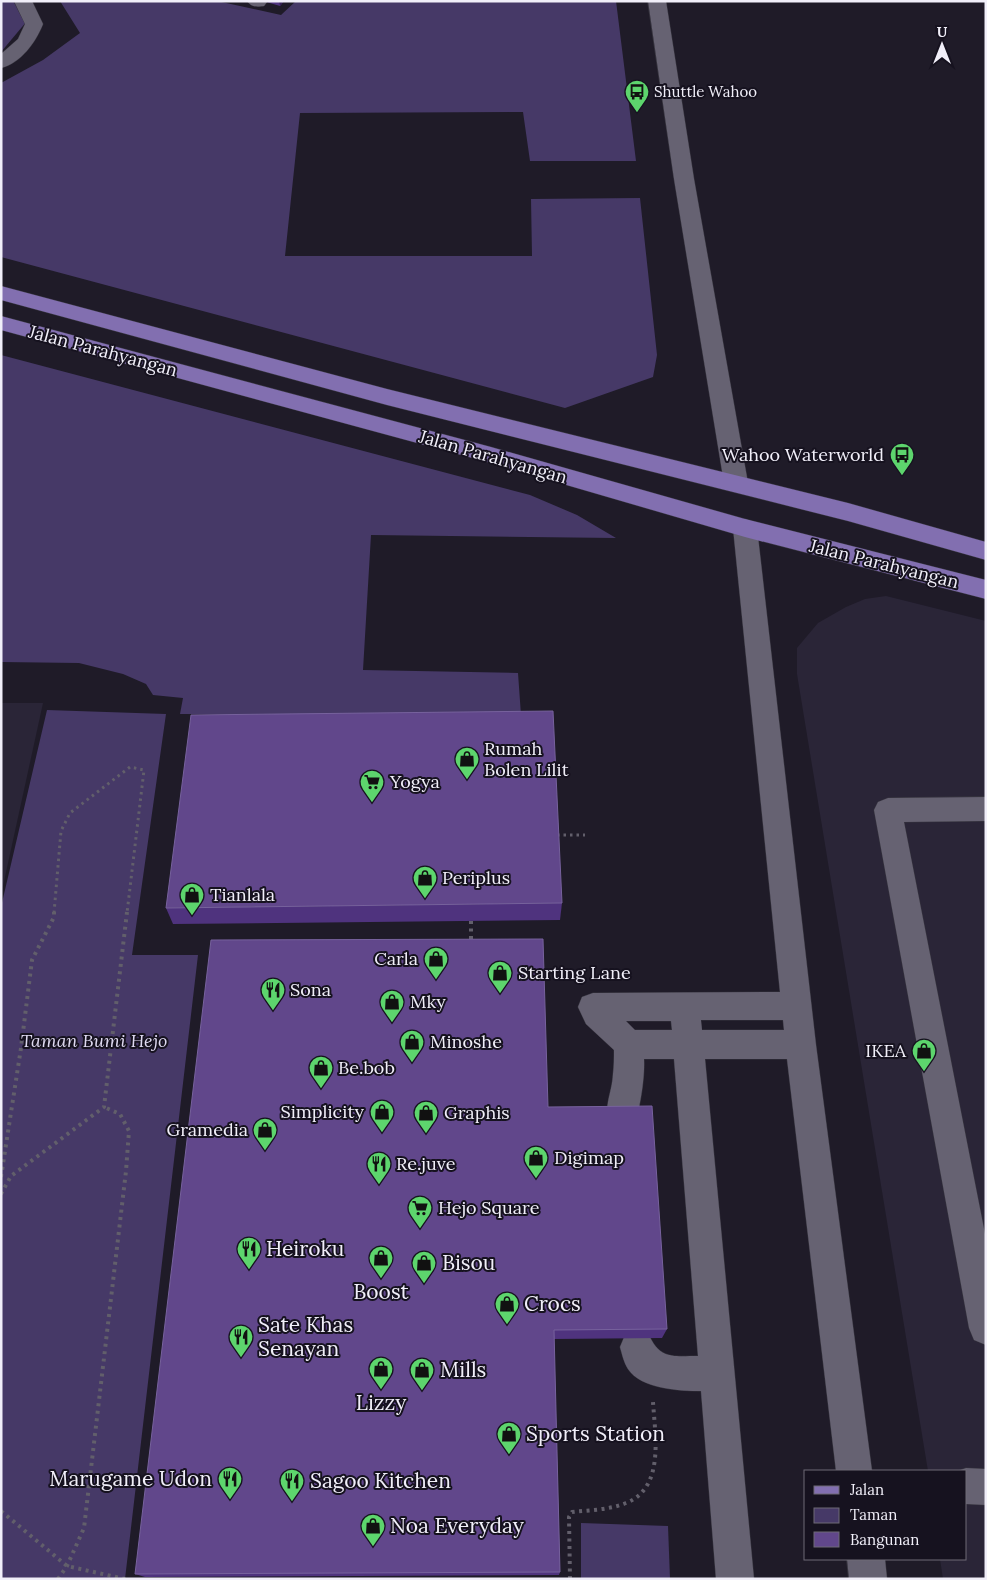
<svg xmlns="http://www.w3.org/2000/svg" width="987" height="1580" font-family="Lora,serif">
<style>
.built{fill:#2a2537}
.green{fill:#463967}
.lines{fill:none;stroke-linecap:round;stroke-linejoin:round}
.minor-casing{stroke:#37353f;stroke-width:1}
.major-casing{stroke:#37353f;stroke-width:1}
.path-far1{stroke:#625f6b;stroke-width:3;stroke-dasharray:2.5 4;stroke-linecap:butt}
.path{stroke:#625f6b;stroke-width:4;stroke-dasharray:3 4.5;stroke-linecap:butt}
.minor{fill:#666272;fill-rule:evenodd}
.major{fill:#826fb0;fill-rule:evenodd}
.wall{fill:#4f337e}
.shaded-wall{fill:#352156}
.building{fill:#61478b;stroke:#77629d}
.labels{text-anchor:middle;stroke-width:4;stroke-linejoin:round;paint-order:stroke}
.far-poi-label{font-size:15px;fill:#f1eff9;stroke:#16121f;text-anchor:start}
.street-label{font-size:18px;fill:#f1eff9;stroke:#16121f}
.poi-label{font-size:18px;fill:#f1eff9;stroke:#16121f;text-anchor:start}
.park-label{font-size:18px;font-style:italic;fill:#dfdaf1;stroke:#16121f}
.near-poi-label{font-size:21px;fill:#f1eff9;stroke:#16121f;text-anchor:start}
</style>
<rect width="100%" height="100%" fill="#1f1b28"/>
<g class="built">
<path d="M 886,596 L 986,621 L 986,1579 L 943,1579 L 940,1559 L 966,1559 L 966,1471 L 928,1471 L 797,674 L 797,648 L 818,623 L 846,607 L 865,599 Z"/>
<path d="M 1,703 L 43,703 L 1,895 Z"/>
</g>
<g class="green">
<path d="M 1,1 L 20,1 L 27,21 L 1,52 Z"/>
<path d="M 60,1 L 217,1 L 281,15 L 296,1 L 616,1 L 636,161 L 530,161 L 523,112 L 300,113 L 285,256 L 532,256 L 531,199 L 640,198 L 657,355 L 653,377 L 565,408 L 1,257 L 1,83 L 43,60 L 80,33 Z"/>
<path d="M 1,355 L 530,495 L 577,515 L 616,538 L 371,535 L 363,670 L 518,673 L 521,715 L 180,714 L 183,698 L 153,695 L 146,684 L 123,674 L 79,663 L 1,662 Z"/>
<path d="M 47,710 L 166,714 L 132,955 L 198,955 L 125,1579 L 1,1579 L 1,907 Z"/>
<path d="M 581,1523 L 668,1526 L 670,1579 L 581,1579 Z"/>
</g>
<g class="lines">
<defs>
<g id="minor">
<path d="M 14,1 L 32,1 L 43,24 C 36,42 21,63 1,68 L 1,54 L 18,39 L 25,24 Z"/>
<path d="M 247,1 L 266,1 L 267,2 L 264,6 C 257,7 251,7 247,1 Z"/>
<path d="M 648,1 L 666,1 L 694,179 L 748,483 L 744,489 L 736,491 L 728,489 L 724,483 L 674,179 Z"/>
<path d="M 745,519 L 754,522 L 757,528 L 816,1045 L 872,1471 L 836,1471 L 787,1059 L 705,1059 L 754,1579 L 716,1579 L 701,1391 C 680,1391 641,1389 628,1369 C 624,1363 622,1354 620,1347 L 625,1335 L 637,1330 L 649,1335 C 660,1360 674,1356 698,1356 L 674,1059 L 644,1059 C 645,1077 640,1111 633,1128 L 622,1132 L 611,1128 C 602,1106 612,1095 613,1074 C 614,1066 614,1058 614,1050 L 586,1024 L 578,1007 L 582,997 L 593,993 L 780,992 L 733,528 L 736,522 ZM 701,1020 L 783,1020 L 784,1030 L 702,1030 ZM 626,1021 L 671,1021 L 672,1030 L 635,1030 Z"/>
<path d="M 986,797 L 986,821 L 904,822 L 986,1239 L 986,1345 L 974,1340 L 969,1328 L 874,810 L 878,802 L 888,798 Z"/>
<path d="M 966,1468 L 986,1469 L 986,1505 L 966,1504 L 966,1471 L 958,1471 Z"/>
<path d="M 847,1559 L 885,1559 L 887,1579 L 849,1579 Z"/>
</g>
<g id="major">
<path d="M 1,286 L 387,389 L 848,503 L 986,542 L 986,560 L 848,521 L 387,405 L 1,300 Z"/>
<path d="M 1,316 L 491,447 L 745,519 L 986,580 L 986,599 L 745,537 L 491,463 L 1,330 Z"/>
</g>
</defs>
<use href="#minor" class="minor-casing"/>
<use href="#major" class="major-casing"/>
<g class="path-far1">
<path d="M 557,835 L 585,835"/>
<path d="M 54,913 L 61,831 L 70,813 L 130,767 L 144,770 L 127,913"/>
</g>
<g class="path">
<path d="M 471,921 L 471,943"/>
<path d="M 1,1177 L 21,1048 L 32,960 L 54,917 L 54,912"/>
<path d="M 1,1194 L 11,1176 L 104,1107 L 127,912"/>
<path d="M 1,1511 L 67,1566 L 125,1579"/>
<path d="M 58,1579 L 67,1566 L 84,1528 L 126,1171 L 129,1131 L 120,1114 L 104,1107"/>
<path d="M 570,1579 L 569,1517 L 572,1512 C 590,1510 609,1510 626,1503 C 665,1488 655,1435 653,1402"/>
</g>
<use href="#minor" class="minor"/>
<use href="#major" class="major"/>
</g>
<g class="wall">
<path d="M 263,1 L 284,1 L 280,6 Z"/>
<path d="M 562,903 L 560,920 L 173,924 L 166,908 Z"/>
<path d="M 548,1107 L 667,1329 L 662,1338 L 554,1339 L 560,1572 L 559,1575 L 145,1577 L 135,1574 Z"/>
</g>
<path class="shaded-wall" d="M 279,1 L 284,1 L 280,6 Z"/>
<g class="building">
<path d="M 553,711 L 562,903 L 166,908 L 191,715 Z"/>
<path d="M 543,939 L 548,1107 L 652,1106 L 667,1329 L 554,1330 L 560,1572 L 135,1574 L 211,940 Z"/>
</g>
<defs>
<symbol id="bus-pin" viewBox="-11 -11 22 30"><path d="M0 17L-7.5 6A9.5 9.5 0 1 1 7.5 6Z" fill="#5dd56d" stroke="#16121f"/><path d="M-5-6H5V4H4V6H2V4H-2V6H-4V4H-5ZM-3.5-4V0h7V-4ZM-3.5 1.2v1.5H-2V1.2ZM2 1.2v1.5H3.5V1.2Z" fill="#111"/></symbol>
<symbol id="shop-pin" viewBox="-11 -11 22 30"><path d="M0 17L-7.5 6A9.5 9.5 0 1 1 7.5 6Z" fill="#5dd56d" stroke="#16121f"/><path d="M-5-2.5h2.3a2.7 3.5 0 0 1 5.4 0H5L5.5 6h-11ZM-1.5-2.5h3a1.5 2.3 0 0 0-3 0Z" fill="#111"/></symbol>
<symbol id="supermarket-pin" viewBox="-11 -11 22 30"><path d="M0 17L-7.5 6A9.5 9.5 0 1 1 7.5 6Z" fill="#5dd56d" stroke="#16121f"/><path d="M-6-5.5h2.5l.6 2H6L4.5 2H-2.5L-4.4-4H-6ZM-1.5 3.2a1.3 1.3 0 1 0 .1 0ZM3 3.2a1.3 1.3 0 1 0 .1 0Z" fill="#111"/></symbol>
<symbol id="restaurant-pin" viewBox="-11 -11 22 30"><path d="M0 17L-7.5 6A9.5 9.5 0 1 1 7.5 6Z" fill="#5dd56d" stroke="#16121f"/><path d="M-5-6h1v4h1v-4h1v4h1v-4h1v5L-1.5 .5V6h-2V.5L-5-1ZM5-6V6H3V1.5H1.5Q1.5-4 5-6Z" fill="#111"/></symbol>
</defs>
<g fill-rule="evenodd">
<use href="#bus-pin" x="623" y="78" width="28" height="38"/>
<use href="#bus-pin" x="888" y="441" width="28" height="38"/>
<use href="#shop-pin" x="453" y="745" width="28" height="38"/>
<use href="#supermarket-pin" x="358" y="768" width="28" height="38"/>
<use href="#shop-pin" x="411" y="864" width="28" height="38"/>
<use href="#shop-pin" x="178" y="881" width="28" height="38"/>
<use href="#shop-pin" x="422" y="945" width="28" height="38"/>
<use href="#shop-pin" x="486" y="959" width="28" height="38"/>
<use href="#restaurant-pin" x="259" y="976" width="28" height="38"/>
<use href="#shop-pin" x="378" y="988" width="28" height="38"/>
<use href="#shop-pin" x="398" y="1028" width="28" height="38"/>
<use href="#shop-pin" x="910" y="1037" width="28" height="38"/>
<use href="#shop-pin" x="307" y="1054" width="28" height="38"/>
<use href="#shop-pin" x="368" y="1098" width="28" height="38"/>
<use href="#shop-pin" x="412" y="1099" width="28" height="38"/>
<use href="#shop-pin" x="251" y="1116" width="28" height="38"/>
<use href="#shop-pin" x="522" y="1144" width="28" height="38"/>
<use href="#restaurant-pin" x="365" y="1150" width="28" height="38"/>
<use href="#supermarket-pin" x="406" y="1194" width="28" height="38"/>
<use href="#restaurant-pin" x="235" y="1235" width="28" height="38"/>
<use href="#shop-pin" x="367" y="1244" width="28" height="38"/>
<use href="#shop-pin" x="410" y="1249" width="28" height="38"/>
<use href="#shop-pin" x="493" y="1290" width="28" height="38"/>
<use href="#restaurant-pin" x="227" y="1323" width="28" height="38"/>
<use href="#shop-pin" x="367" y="1355" width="28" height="38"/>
<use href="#shop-pin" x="408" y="1356" width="28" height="38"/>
<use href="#shop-pin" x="495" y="1420" width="28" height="38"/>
<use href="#restaurant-pin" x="216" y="1465" width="28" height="38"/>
<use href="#restaurant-pin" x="278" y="1467" width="28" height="38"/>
<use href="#shop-pin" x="359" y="1512" width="28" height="38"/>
</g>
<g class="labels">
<g class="far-poi-label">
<text x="654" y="97">Shuttle Wahoo</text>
</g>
<g class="street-label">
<text transform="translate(103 351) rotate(15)" y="6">Jalan Parahyangan</text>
<text transform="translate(493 457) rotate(16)" y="6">Jalan Parahyangan</text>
<text transform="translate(884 564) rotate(14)" y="6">Jalan Parahyangan</text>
</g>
<g class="poi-label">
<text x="884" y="461" text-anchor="end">Wahoo Waterworld</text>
<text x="484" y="755">Rumah<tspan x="484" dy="21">Bolen Lilit</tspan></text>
<text x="390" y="788">Yogya</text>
<text x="442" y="884">Periplus</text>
<text x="210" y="901">Tianlala</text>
<text x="418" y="965" text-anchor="end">Carla</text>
<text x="518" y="979">Starting Lane</text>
<text x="290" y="996">Sona</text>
<text x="410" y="1008">Mky</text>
<text x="430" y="1048">Minoshe</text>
<text x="906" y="1057" text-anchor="end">IKEA</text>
<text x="338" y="1074">Be.bob</text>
<text x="364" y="1118" text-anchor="end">Simplicity</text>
<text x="444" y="1119">Graphis</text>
<text x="248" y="1136" text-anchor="end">Gramedia</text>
<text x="554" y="1164">Digimap</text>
<text x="396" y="1170">Re.juve</text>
<text x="438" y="1214">Hejo Square</text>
</g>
<g class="park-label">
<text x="94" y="1047">Taman Bumi Hejo</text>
</g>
<g class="near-poi-label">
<text x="266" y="1256">Heiroku</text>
<text x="442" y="1270">Bisou</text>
<text x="381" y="1299" text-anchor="middle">Boost</text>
<text x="524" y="1311">Crocs</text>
<text x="258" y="1332">Sate Khas<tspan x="258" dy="24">Senayan</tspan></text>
<text x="440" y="1377">Mills</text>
<text x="381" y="1410" text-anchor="middle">Lizzy</text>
<text x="526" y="1441">Sports Station</text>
<text x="212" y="1486" text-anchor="end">Marugame Udon</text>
<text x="310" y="1488">Sagoo Kitchen</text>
<text x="390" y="1533">Noa Everyday</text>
</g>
</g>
<rect width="987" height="1580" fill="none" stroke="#f1eff9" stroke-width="5"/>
<rect x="804" y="1470" width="162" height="90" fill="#16121f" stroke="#6e6a76"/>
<rect x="814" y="1486" width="25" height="8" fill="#826fb0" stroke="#6e6a76"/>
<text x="850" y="1495" font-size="15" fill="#f1eff9">Jalan</text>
<rect x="814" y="1508" width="25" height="15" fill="#463967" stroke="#6e6a76"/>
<text x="850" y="1520" font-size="15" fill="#f1eff9">Taman</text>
<rect x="814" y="1532" width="25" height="15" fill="#61478b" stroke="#6e6a76"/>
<text x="850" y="1545" font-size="15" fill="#f1eff9">Bangunan</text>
<g transform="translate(942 45)" stroke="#16121f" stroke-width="4" paint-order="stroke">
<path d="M0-4L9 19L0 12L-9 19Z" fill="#f1eff9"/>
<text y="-8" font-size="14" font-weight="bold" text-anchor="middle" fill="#f1eff9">U</text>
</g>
</svg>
